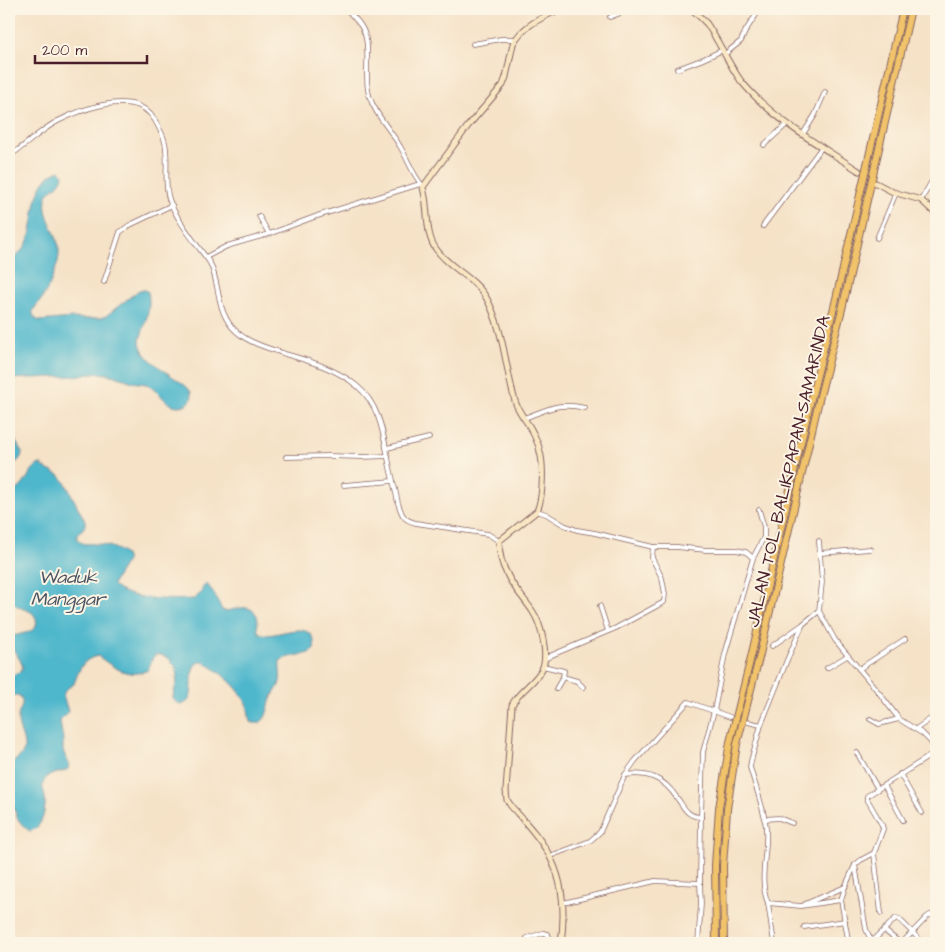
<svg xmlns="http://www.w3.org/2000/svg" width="945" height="952" font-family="'Architects Daughter',sans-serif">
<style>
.water{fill:#4fb7cc;stroke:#4c6b7c}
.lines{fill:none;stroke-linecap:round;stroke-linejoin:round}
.street-casing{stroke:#866362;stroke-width:5.5}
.secondary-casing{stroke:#866362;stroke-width:7}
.highway-casing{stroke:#866362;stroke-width:8}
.street{stroke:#fff;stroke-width:4}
.secondary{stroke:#f9e7c3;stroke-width:5}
.highway{stroke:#f1c36a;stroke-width:6}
.labels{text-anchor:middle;stroke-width:4;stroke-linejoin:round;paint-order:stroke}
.street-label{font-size:18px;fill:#4a1f2b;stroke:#fcf5e5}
.water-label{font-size:19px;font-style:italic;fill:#4c5463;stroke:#fcf5e5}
</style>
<rect width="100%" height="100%" fill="#fcf5e5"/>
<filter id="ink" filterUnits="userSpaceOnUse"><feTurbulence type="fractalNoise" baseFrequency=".02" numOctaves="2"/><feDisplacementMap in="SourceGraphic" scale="10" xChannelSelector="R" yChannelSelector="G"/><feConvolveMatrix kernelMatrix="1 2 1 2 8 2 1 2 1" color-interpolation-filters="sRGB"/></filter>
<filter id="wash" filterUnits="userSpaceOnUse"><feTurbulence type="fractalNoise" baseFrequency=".0096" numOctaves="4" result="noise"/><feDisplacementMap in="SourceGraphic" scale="20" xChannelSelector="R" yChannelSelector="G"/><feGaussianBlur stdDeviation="1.12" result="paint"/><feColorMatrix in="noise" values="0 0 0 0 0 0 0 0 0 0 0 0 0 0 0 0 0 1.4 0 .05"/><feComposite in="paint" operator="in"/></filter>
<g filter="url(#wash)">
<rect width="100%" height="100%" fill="#f5e2c7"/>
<g class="water">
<path d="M 60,170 L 63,175 C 61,187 48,189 46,199 C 42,222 66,237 57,265 C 53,277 48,290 41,300 C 39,303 36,306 34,309 C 32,313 33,313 34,317 L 39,321 L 72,318 L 88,319 L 100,318 L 106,316 L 139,290 L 145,290 L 148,292 C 151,306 147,317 143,330 C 142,334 140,338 140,342 C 142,360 174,376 187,387 L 191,392 L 192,398 C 190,402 188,404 184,405 C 166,411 160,388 146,384 C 141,383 135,383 130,381 C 121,378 111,374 101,373 C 92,373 83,375 74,376 C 60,377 46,377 32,378 C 24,378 17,379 9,379 L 9,262 C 17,256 25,249 29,238 C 37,215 31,180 60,170 Z"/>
<path d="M 9,430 L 22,452 C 22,460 15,463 9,467 Z"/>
<path d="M 40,464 L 48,470 L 59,475 L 65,482 L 85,521 C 86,528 81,530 77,534 L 77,539 C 83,546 88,543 95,544 C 105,544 118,548 125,555 L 127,561 L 113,583 L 113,585 C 126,601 175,600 194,599 L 201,593 L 203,587 L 207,584 L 215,595 L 222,610 L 224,611 C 234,611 248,602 256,614 C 261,621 253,631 262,634 C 275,639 308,618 314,641 C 314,644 316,649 312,651 C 303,658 289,654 280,661 C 279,668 282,679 279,685 C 277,690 273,694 271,699 C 267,709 267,728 250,722 C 249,718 249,714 248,709 C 243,689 220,672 204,662 C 199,662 196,663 194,667 C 189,676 197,700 183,704 C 179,705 176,702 173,699 C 173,691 178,683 177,675 C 177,671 176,666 173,663 C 170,659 161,653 155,655 C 151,658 150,666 148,670 C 129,679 114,668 98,656 C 82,659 79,670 74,684 C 57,694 65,697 68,712 L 61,719 L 60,722 L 63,739 L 63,751 L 69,764 L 68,769 C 61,774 47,773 44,781 C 41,786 44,792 45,797 C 46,808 43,828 30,831 C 24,827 20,823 17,817 C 13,807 6,775 10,767 C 13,759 23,758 24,749 C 25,738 17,728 18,718 C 18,709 26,706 20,696 C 15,694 13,695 9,698 L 9,676 C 39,669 9,655 10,638 C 18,632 40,635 36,619 C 32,605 14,614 9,593 L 9,492 C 27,491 26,470 40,464 Z"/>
</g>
</g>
<g filter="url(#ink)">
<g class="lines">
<defs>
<g id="street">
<path d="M 346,9 C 351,14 357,20 361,26 C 373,44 363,74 369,95 C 375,115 391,130 401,148 C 408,160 413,175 422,185"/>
<path d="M 610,17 L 631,9"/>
<path d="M 473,44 L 501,39 L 515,39"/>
<path d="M 725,54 L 741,41 L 746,30 L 760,9"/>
<path d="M 677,69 L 701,60 L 723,50"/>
<path d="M 803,134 L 815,115 L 825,92"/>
<path d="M 764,145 L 787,124"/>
<path d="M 9,156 C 26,146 40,130 58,121 C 80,110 115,97 139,106 C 149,110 155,119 159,128 C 163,135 166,142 166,150 C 168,166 164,183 169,199 C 175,218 198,246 210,263 C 220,284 216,308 232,327 C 246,343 266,347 285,354 C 310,361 337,369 357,386 C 379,404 383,432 388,458 C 391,473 395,488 398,503 C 402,515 403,520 416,523 L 488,534 L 499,541"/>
<path d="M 921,200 L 936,174"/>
<path d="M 259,216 L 269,234"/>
<path d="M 763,226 L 822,147"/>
<path d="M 877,238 L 896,193"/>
<path d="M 206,257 L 227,246 L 269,234 L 317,216 L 420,184"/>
<path d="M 104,282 L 120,232 L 130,225 L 172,205"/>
<path d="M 524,418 C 550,409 557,402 585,408"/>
<path d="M 387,448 L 429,438"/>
<path d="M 286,457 L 328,456 L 362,457 L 388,456"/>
<path d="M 344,485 L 393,481"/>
<path d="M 537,511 L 546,514 L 564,525 L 577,530 L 595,533 L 653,547 L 677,547 L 706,550 L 736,550 L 746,552 L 753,558"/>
<path d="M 819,541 L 822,582 L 819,611 L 835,640 L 880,694 L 899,719 L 923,734 L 930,741 L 936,750"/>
<path d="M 820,553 L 870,549"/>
<path d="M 600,606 L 608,631"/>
<path d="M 819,611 L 803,624 L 787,660 L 761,725 L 751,761 L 750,767 C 755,786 765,810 766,829 C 768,853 758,879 768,903 L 801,906 L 841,900"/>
<path d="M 772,646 L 802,625"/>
<path d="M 545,659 L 552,655 L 616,628 L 664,602 L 665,594 L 662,578 L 652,558 L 653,547"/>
<path d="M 543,666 L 564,671 L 563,677 L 556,689"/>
<path d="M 827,668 L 847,656"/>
<path d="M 859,669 L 905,639"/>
<path d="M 563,677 L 577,681 L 583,687"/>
<path d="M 870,719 L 879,724 L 899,719"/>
<path d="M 748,722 L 761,725"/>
<path d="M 916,729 L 936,715"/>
<path d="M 857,753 L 878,789"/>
<path d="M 900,774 L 922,813"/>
<path d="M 625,775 C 648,772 664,778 677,798 C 684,807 687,817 701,817 L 700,883 L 701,904 L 698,943"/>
<path d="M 884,785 L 903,820"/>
<path d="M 701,817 L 703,752 L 714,711 L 725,654 L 753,558 L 764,537 L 764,527 L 759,510"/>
<path d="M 764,819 L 779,818 L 792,823"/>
<path d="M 874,853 L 881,913"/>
<path d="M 550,856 L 590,841 L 600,832 L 625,775 L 635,761 L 688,702 L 730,717"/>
<path d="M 855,865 L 866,929 L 869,936 L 874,943"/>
<path d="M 563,903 L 655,881 L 700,883"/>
<path d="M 768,903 L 774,943"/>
<path d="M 805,904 L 845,887"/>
<path d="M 804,927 L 845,921"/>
<path d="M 936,927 L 935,932 L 936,938"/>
<path d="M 884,930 L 900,943"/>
<path d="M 527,938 L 543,933 L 547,934 L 550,938 L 550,943"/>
<path d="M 833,943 L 847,941"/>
<path d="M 845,943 L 848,939 L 841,900 L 845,887 L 855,865 L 861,860 L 874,853 L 883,829 L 882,825 L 867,799 L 867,796 L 936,752"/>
<path d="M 871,943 L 896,918 L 899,919 L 923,943"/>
<path d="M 902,943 L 927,917 L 930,915 L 936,916"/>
</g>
<g id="secondary">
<path d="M 560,9 C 543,17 522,26 513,44 L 506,77 L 503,85 L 468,126 L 423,187 C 424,193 426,199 426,205 C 428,220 427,237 436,249 C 450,269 475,277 487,299 C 504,331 505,367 515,401 C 518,412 527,421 532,431 C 535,437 539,444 540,452 C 544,466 543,498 537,511 L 499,541 C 499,552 501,563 507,574 C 513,588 525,599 533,612 C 541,624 548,653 543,667 C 536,683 519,690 512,705 L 506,791 L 507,800 L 511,806 C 524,821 540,837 549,855 C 564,882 565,914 561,943"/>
<path d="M 692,9 L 707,24 L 712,32 C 722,48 730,66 741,81 C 773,120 818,144 859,171"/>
<path d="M 876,183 L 893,192 L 921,200 L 936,214"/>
</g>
<g id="highway">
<path d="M 716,943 L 715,865 L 719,808 L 730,742 L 752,653 L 811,399 L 835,303 L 903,9"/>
<path d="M 724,943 L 723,866 L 727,809 L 737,744 L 760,654 L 819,400 L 843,305 L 911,9"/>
</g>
</defs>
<use href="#street" class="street-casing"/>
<use href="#secondary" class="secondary-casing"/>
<use href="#highway" class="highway-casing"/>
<use href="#street" class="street"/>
<use href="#secondary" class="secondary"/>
<use href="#highway" class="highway"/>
</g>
</g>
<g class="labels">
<g class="street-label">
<text transform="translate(788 471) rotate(-77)" y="6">JALAN TOL BALIKPAPAN–SAMARINDA</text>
</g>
<g class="water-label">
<text x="68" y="583">Waduk<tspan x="68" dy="22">Manggar</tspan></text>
</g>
</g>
<rect width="945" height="952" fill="none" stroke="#fcf5e5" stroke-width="30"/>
<path d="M35 55v8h112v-8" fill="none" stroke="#4a1f2b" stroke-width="2.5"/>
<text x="42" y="55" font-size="15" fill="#4a1f2b" stroke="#fcf5e5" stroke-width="4" paint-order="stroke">200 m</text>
</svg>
